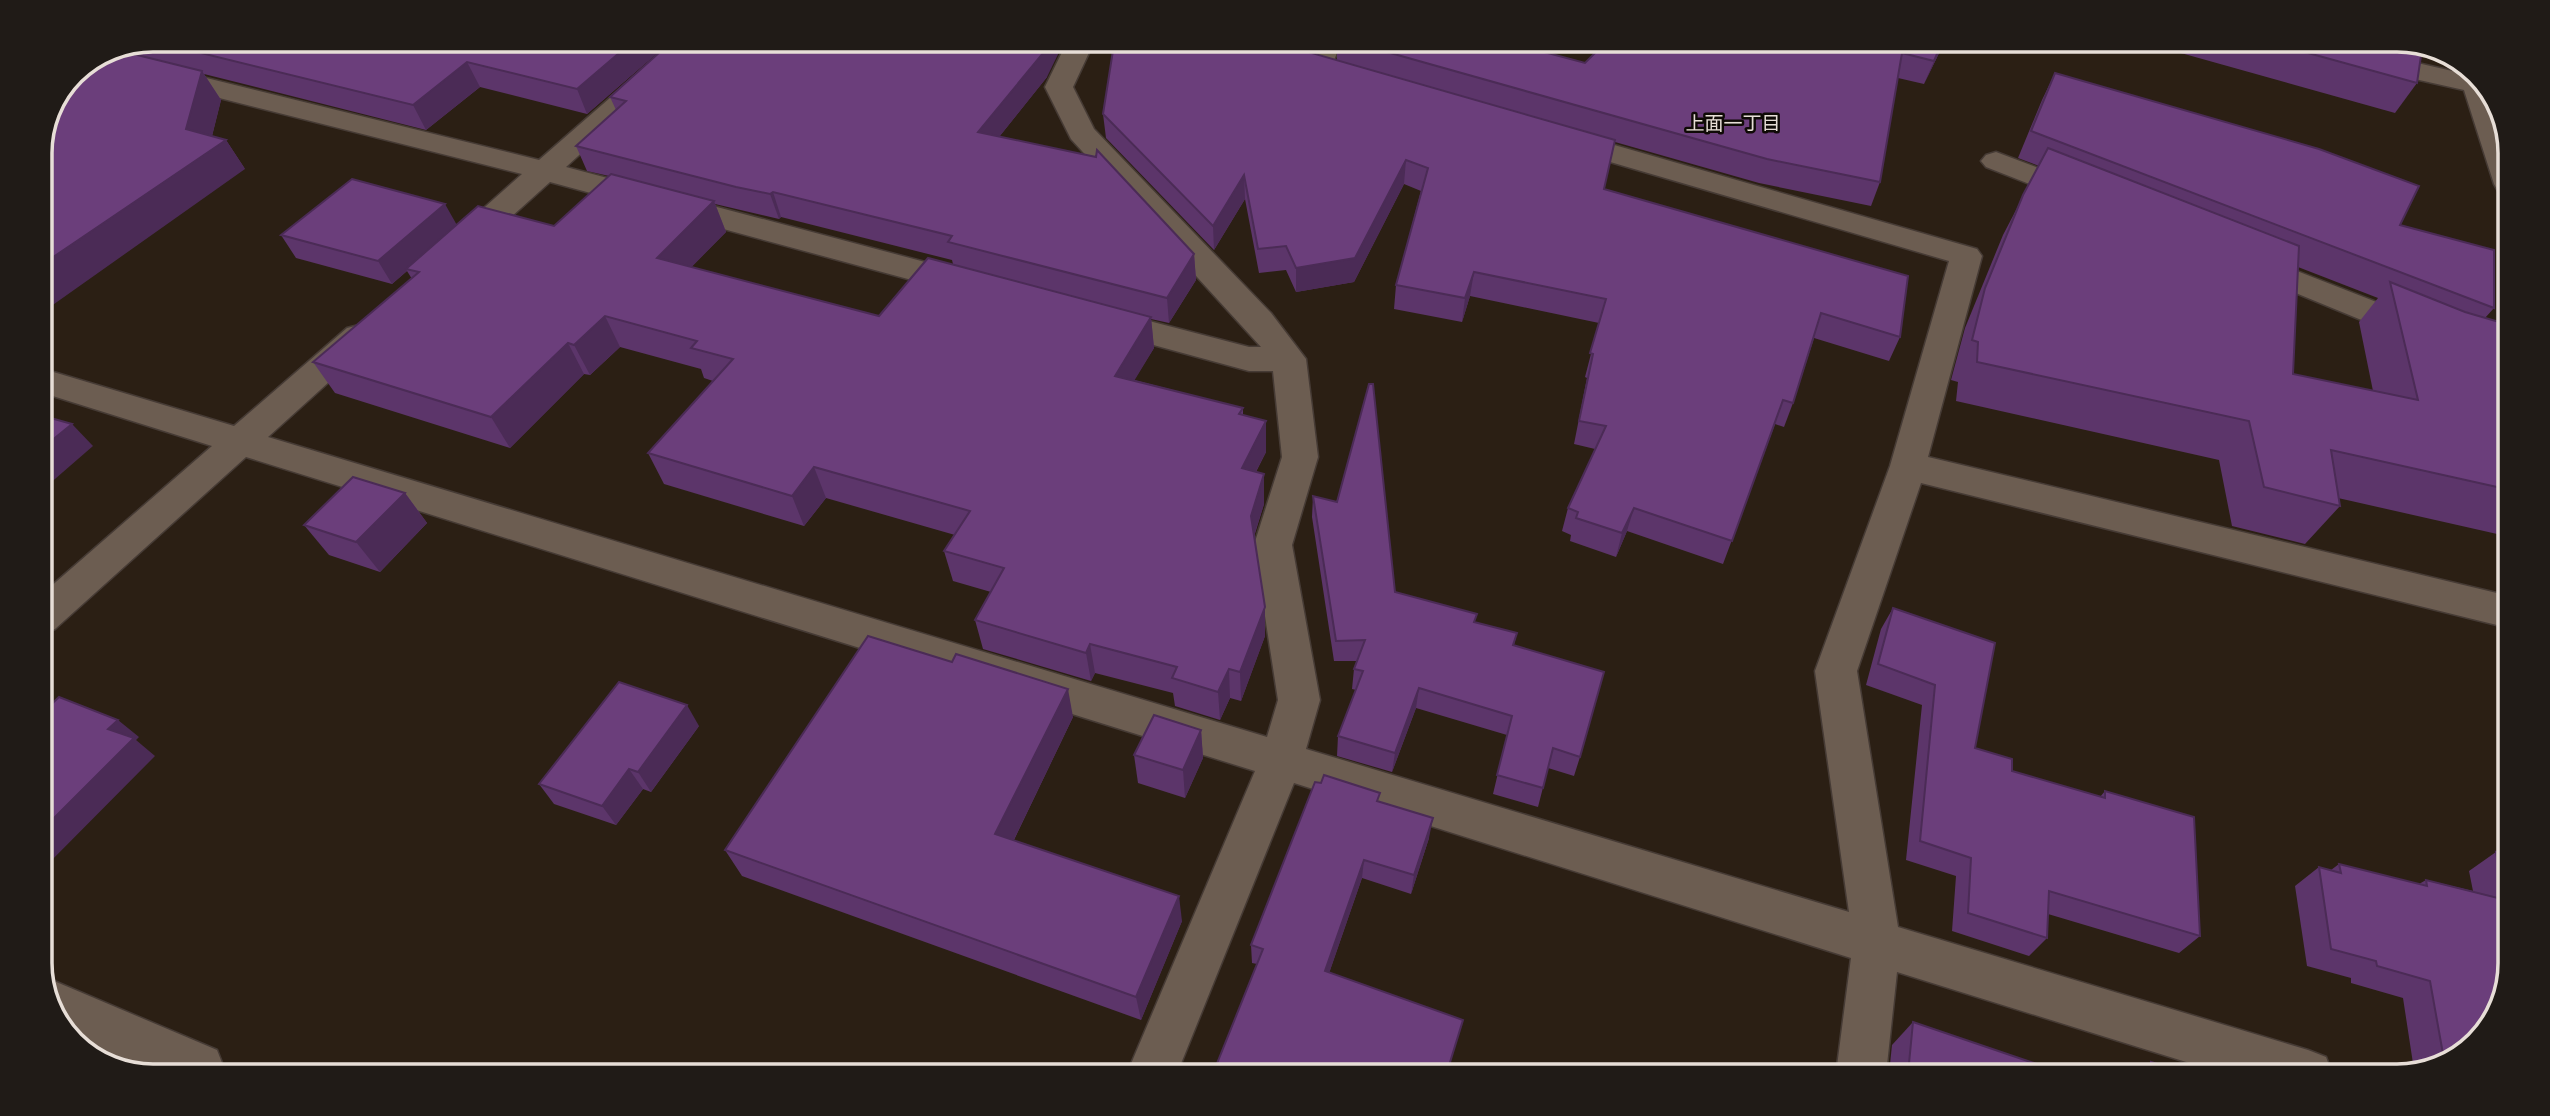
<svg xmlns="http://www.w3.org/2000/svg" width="2550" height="1116" font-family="'Crimson Pro','Noto Sans JP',serif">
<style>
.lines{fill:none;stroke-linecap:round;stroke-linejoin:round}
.minor-casing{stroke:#463b35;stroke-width:3}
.minor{fill:#6c5d51;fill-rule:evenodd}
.wall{fill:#5c356a;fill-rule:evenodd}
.shaded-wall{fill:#4b2b56}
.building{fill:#6b3e7b;stroke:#4b2b56;stroke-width:2}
.labels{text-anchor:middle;stroke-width:5;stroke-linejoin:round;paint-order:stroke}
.far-neighbourhood-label{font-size:19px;fill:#e7ded7;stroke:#0f0a06}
.rim{fill:none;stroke:#e7ded7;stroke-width:3.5}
</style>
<rect width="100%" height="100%" fill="#2b1f14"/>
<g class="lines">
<defs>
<g id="minor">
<path d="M 674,42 L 703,42 L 566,167 L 978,276 L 983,284 L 978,292 L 967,295 L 550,182 L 472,252 L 461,255 L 450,252 L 445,245 L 450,238 L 522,174 L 152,81 L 148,75 L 152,69 L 162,67 L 539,160 Z"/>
<path d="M 1066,44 L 1093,44 L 1073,87 L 1094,129 L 1271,313 L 1306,359 L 1318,457 L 1292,545 L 1320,700 L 1306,749 L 1849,912 L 1815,671 L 1890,466 L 1949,261 L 1552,145 L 1547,139 L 1552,133 L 1562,130 L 1977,249 L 1982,256 L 1928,457 L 2505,595 L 2505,627 L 1921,483 L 1857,671 L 1898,927 L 2308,1050 L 2326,1057 L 2333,1076 L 2228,1075 L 1897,972 L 1886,1074 L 1836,1074 L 1851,958 L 1294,783 L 1178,1071 L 1128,1071 L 1255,771 L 246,457 L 55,629 L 41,634 L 41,595 L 212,446 L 40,392 L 40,368 L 234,426 L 347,328 L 359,325 L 371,328 L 376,336 L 371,344 L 268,437 L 1267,737 L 1278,700 L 1254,545 L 1282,457 L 1273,371 L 1249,371 L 1091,328 L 1086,320 L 1091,312 L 1103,309 L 1249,347 L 1261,347 L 1071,139 L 1045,87 Z"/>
<path d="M 1314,45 L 1340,45 L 1333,63 L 1367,73 L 1371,79 L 1367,85 L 1357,87 L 1308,73 L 1304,67 Z"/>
<path d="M 2300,48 L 2352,48 L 2461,73 L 2465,70 L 2490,90 L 2510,147 L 2509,193 L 2498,191 L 2494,184 L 2464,90 L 2303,54 Z"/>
<path d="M 1996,152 L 2092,188 L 2096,195 L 2092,202 L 2081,204 L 1986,167 L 1981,161 L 1986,155 Z"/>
<path d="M 2248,252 L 2456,333 L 2508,348 L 2507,372 L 2432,349 L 2237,269 L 2232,262 L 2237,255 Z"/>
<path d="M 54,981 L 217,1050 L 224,1068 L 140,1067 L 71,1037 L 63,1031 L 46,985 Z"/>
</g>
</defs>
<use href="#minor" class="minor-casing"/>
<use href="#minor" class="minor"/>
</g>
<g class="wall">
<path d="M 154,40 L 670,42 L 587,114 L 480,87 L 426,130 L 204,74 L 221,100 L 212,136 L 226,140 L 245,169 L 74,73 Z"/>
<path d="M 1114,44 L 1313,45 L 1309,52 L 1337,60 L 1337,45 L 1518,45 L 1585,63 L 1602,46 L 1942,47 L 1924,84 L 1898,78 L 1880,182 L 1871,206 L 1759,183 L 1615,142 L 1604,189 L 1900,337 L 1889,361 L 1814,338 L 1793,403 L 1784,427 L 1775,424 L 1723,564 L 1627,531 L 1616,557 L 1570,541 L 1571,535 L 1562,531 L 1568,508 L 1595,449 L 1574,444 L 1587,378 L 1585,377 L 1599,323 L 1470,296 L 1462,322 L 1394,309 L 1396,285 L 1421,191 L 1404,184 L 1354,282 L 1296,292 L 1286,270 L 1259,273 L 1245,199 L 1214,250 L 1106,138 L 1103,114 Z"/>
<path d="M 2163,48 L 2422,49 L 2417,83 L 2395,113 Z"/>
<path d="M 2055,73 L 2400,225 L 2494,308 L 2485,318 L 2508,347 L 2506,536 L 2338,498 L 2340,506 L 2305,544 L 2232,526 L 2219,460 L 1956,401 L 1958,382 L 1951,380 L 1965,328 L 2003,235 L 2039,166 L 2018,158 L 2042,100 ZM 2298,267 L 2378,298 L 2359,322 L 2373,391 L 2293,374 Z"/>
<path d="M 1047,77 L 999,137 L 1194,254 L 1196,280 L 1169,323 L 1151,319 L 1154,348 L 1134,380 L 1243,408 L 1243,415 L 1266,421 L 1266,452 L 1256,472 L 1264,474 L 1264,504 L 1254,537 L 1265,636 L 1241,701 L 1230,698 L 1220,720 L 1175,706 L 1173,693 L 1095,673 L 1091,681 L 983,649 L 975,620 L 991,592 L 953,581 L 944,551 L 955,535 L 826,498 L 804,526 L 664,484 L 648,453 L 713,381 L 704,378 L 701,369 L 620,347 L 590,375 L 584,374 L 510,448 L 335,393 L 313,362 L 412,279 L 407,271 L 392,284 L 296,258 L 281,235 L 456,225 L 554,226 L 609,176 L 587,171 L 576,146 L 616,110 L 610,97 ZM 715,204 L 779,219 L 781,217 L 952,260 L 953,264 L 879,316 L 691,267 L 726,232 Z"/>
<path d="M 405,493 L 427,523 L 380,572 L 329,555 L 304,525 Z"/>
<path d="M 1313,496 L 1395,592 L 1475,622 L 1517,633 L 1514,645 L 1580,757 L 1574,776 L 1548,768 L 1538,807 L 1493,794 L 1507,735 L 1416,708 L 1392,772 L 1337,756 L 1338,736 L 1356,690 L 1352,689 L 1354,669 L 1357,661 L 1334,661 L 1312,517 Z"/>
<path d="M 1893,608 L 1975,748 L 2012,771 L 2100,797 L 2105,791 L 2200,936 L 2179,953 L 2048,914 L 2047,938 L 2029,956 L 1952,931 L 1956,876 L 1906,860 L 1922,705 L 1866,685 L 1881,629 Z"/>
<path d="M 952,662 L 1073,717 L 1014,840 L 1182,921 L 1141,1020 L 742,876 L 725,850 Z"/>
<path d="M 699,726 L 651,792 L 643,789 L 616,825 L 554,804 L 539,784 Z"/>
<path d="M 1201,730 L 1203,758 L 1185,798 L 1138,783 L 1134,755 Z"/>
<path d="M 1379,801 L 1429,838 L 1411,894 L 1362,878 L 1329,973 L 1257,964 L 1252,963 L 1251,945 Z"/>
<path d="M 2496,852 L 2503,854 L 2501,1005 L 2460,1056 L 2414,1070 L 2403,998 L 2351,983 L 2351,978 L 2307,966 L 2295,886 L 2319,867 L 2331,870 L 2339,864 L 2419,884 L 2426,880 L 2473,891 L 2469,871 Z"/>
<path d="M 1913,1022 L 2069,1075 L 1889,1074 L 1892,1045 Z"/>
<path d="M 2151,1062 L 2193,1075 L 2134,1075 Z"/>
</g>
<g class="shaded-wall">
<path d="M 632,42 L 670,42 L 587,114 L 577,89 Z"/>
<path d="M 1048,44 L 1063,44 L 1047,77 L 983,157 L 978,132 Z"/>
<path d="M 1302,45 L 1313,45 L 1302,66 Z"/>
<path d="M 1940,47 L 1942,47 L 1924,84 L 1934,61 Z"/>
<path d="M 467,62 L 480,87 L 426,130 L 413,105 Z"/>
<path d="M 202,71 L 221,100 L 208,152 L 226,140 L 245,169 L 40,314 L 40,266 L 186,129 Z"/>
<path d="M 1406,160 L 1404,184 L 1354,282 L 1296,292 L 1296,268 Z"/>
<path d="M 1244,175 L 1245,199 L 1214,250 L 1213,226 Z"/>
<path d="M 773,192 L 781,217 L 779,219 L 770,194 Z"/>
<path d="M 714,201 L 726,232 L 670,289 L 657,258 Z"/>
<path d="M 445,204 L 458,227 L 406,269 L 407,271 L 392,284 L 378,261 Z"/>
<path d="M 1194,254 L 1196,280 L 1169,323 L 1167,298 Z"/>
<path d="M 1474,272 L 1470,296 L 1462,322 L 1465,298 Z"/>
<path d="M 605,316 L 620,347 L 590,375 L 574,345 Z"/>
<path d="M 1151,317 L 1154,348 L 1119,406 L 1115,376 Z"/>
<path d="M 568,343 L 584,374 L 510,448 L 491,417 Z"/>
<path d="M 1266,421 L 1266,452 L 1242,498 L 1242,468 Z"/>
<path d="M 72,424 L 93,446 L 40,492 L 40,450 Z"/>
<path d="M 814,467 L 826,498 L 804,526 L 792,496 Z"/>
<path d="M 1264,474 L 1264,504 L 1251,545 L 1251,516 Z"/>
<path d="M 405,493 L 427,523 L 380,572 L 356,542 Z"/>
<path d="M 1634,508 L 1627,531 L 1616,557 L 1622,533 Z"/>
<path d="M 1265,607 L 1265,636 L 1241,701 L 1240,672 Z"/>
<path d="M 1090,644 L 1095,673 L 1091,681 L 1086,653 Z"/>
<path d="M 1229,669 L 1230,698 L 1220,720 L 1218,692 Z"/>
<path d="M 1419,688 L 1416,708 L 1392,772 L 1395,753 Z"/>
<path d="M 1068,689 L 1073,717 L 1004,860 L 995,834 Z"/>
<path d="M 687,705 L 699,726 L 651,792 L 638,772 Z"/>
<path d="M 118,720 L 139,737 L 136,740 L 155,756 L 41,871 L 41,831 L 108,729 Z"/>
<path d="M 1201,730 L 1203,758 L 1185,798 L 1183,770 Z"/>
<path d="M 629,769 L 643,789 L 616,825 L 602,806 Z"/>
<path d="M 1433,818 L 1429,838 L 1411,894 L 1414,875 Z"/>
<path d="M 1364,860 L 1362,878 L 1324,988 L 1325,971 Z"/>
<path d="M 1179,896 L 1182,921 L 1141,1020 L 1136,997 Z"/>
</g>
<g class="building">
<path d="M 154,40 L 632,42 L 577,89 L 467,62 L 413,105 L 152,41 Z"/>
<path d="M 671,42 L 1048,44 L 1044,52 L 978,132 L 1096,157 L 1097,150 L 1194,254 L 1167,298 L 948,242 L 952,236 L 773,192 L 770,194 L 736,187 L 576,146 L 626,101 L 610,97 Z"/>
<path d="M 1114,44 L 1303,45 L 1308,52 L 1615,140 L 1604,189 L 1908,276 L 1900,337 L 1821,313 L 1793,403 L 1783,400 L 1732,541 L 1634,508 L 1622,533 L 1576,518 L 1578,512 L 1568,508 L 1606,426 L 1579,421 L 1593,354 L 1590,353 L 1606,299 L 1474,272 L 1465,298 L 1396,285 L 1428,168 L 1406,160 L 1355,258 L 1296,268 L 1286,246 L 1258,249 L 1244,175 L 1213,226 L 1103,114 Z"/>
<path d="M 1362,45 L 1518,45 L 1585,63 L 1602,46 L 1940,47 L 1934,61 L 1902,53 L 1880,182 L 1767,159 Z"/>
<path d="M 2290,48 L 2422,49 L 2417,83 Z"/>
<path d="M 125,52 L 202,71 L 186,129 L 226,140 L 40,266 L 40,147 L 74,73 Z"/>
<path d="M 2055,73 L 2319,149 L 2419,186 L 2400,225 L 2494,250 L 2494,308 L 2031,131 Z"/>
<path d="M 2048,148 L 2299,246 L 2293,374 L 2418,400 L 2390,282 L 2465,312 L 2506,324 L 2506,347 L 2508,347 L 2506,489 L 2331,450 L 2340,506 L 2264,487 L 2249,421 L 1977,362 L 1978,342 L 1972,340 L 1985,288 L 2023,195 Z"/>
<path d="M 611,174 L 714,201 L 657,258 L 879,316 L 928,258 L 1151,317 L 1115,376 L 1243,408 L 1239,414 L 1266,421 L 1242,468 L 1264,474 L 1251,516 L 1265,607 L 1240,672 L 1229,669 L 1218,692 L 1172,678 L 1177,667 L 1090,644 L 1086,653 L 975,620 L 1004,568 L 944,551 L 970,511 L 814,467 L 792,496 L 648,453 L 733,359 L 691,348 L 697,341 L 605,316 L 574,345 L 568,343 L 491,417 L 313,362 L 419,272 L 406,269 L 478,206 L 554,226 Z"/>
<path d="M 352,179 L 445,204 L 378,261 L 281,235 Z"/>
<path d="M 1369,384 L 1373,384 L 1395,592 L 1477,614 L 1474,622 L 1517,633 L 1513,645 L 1604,672 L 1580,757 L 1553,748 L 1543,788 L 1497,775 L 1512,716 L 1419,688 L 1395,753 L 1338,736 L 1363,671 L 1354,669 L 1365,640 L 1336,641 L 1313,496 L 1337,502 Z"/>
<path d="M 40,415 L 72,424 L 40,450 Z"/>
<path d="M 353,477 L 405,493 L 356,542 L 304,525 Z"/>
<path d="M 1893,608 L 1995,643 L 1975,748 L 2012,759 L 2012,771 L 2105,798 L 2105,791 L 2194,817 L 2200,936 L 2049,891 L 2047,938 L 1968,913 L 1971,858 L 1920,841 L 1935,685 L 1878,664 Z"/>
<path d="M 868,636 L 952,662 L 956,654 L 1068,689 L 995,834 L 1179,896 L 1136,997 L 725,850 Z"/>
<path d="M 619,682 L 687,705 L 638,772 L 629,769 L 602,806 L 539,784 Z"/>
<path d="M 59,697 L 118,720 L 108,729 L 134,738 L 41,831 L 41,714 Z"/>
<path d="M 1154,715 L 1201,730 L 1183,770 L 1134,755 Z"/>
<path d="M 1324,775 L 1380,793 L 1377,801 L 1433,818 L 1414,875 L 1364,860 L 1325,971 L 1463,1020 L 1447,1072 L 1214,1071 L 1263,949 L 1251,945 L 1315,782 L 1321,783 Z"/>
<path d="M 2496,852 L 2503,854 L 2502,883 Z"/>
<path d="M 2339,864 L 2427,886 L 2426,880 L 2502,899 L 2501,1005 L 2460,1056 L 2455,1058 L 2443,1054 L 2430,981 L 2377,966 L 2376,961 L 2331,949 L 2319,867 L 2341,873 Z"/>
<path d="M 1913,1022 L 2069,1075 L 1908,1074 Z"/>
<path d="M 2151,1062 L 2193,1075 L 2152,1075 Z"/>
</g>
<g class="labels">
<g class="far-neighbourhood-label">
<text x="1733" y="130">上面一丁目</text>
</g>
</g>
<path d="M0 0H2550V1116H0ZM153 52H2397A101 101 0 0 1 2498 153V963A101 101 0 0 1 2397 1064H153A101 101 0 0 1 52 963V153A101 101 0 0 1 153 52Z" fill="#201b17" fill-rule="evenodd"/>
<path class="rim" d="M153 52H2397A101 101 0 0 1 2498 153V963A101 101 0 0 1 2397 1064H153A101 101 0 0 1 52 963V153A101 101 0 0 1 153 52Z"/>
</svg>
